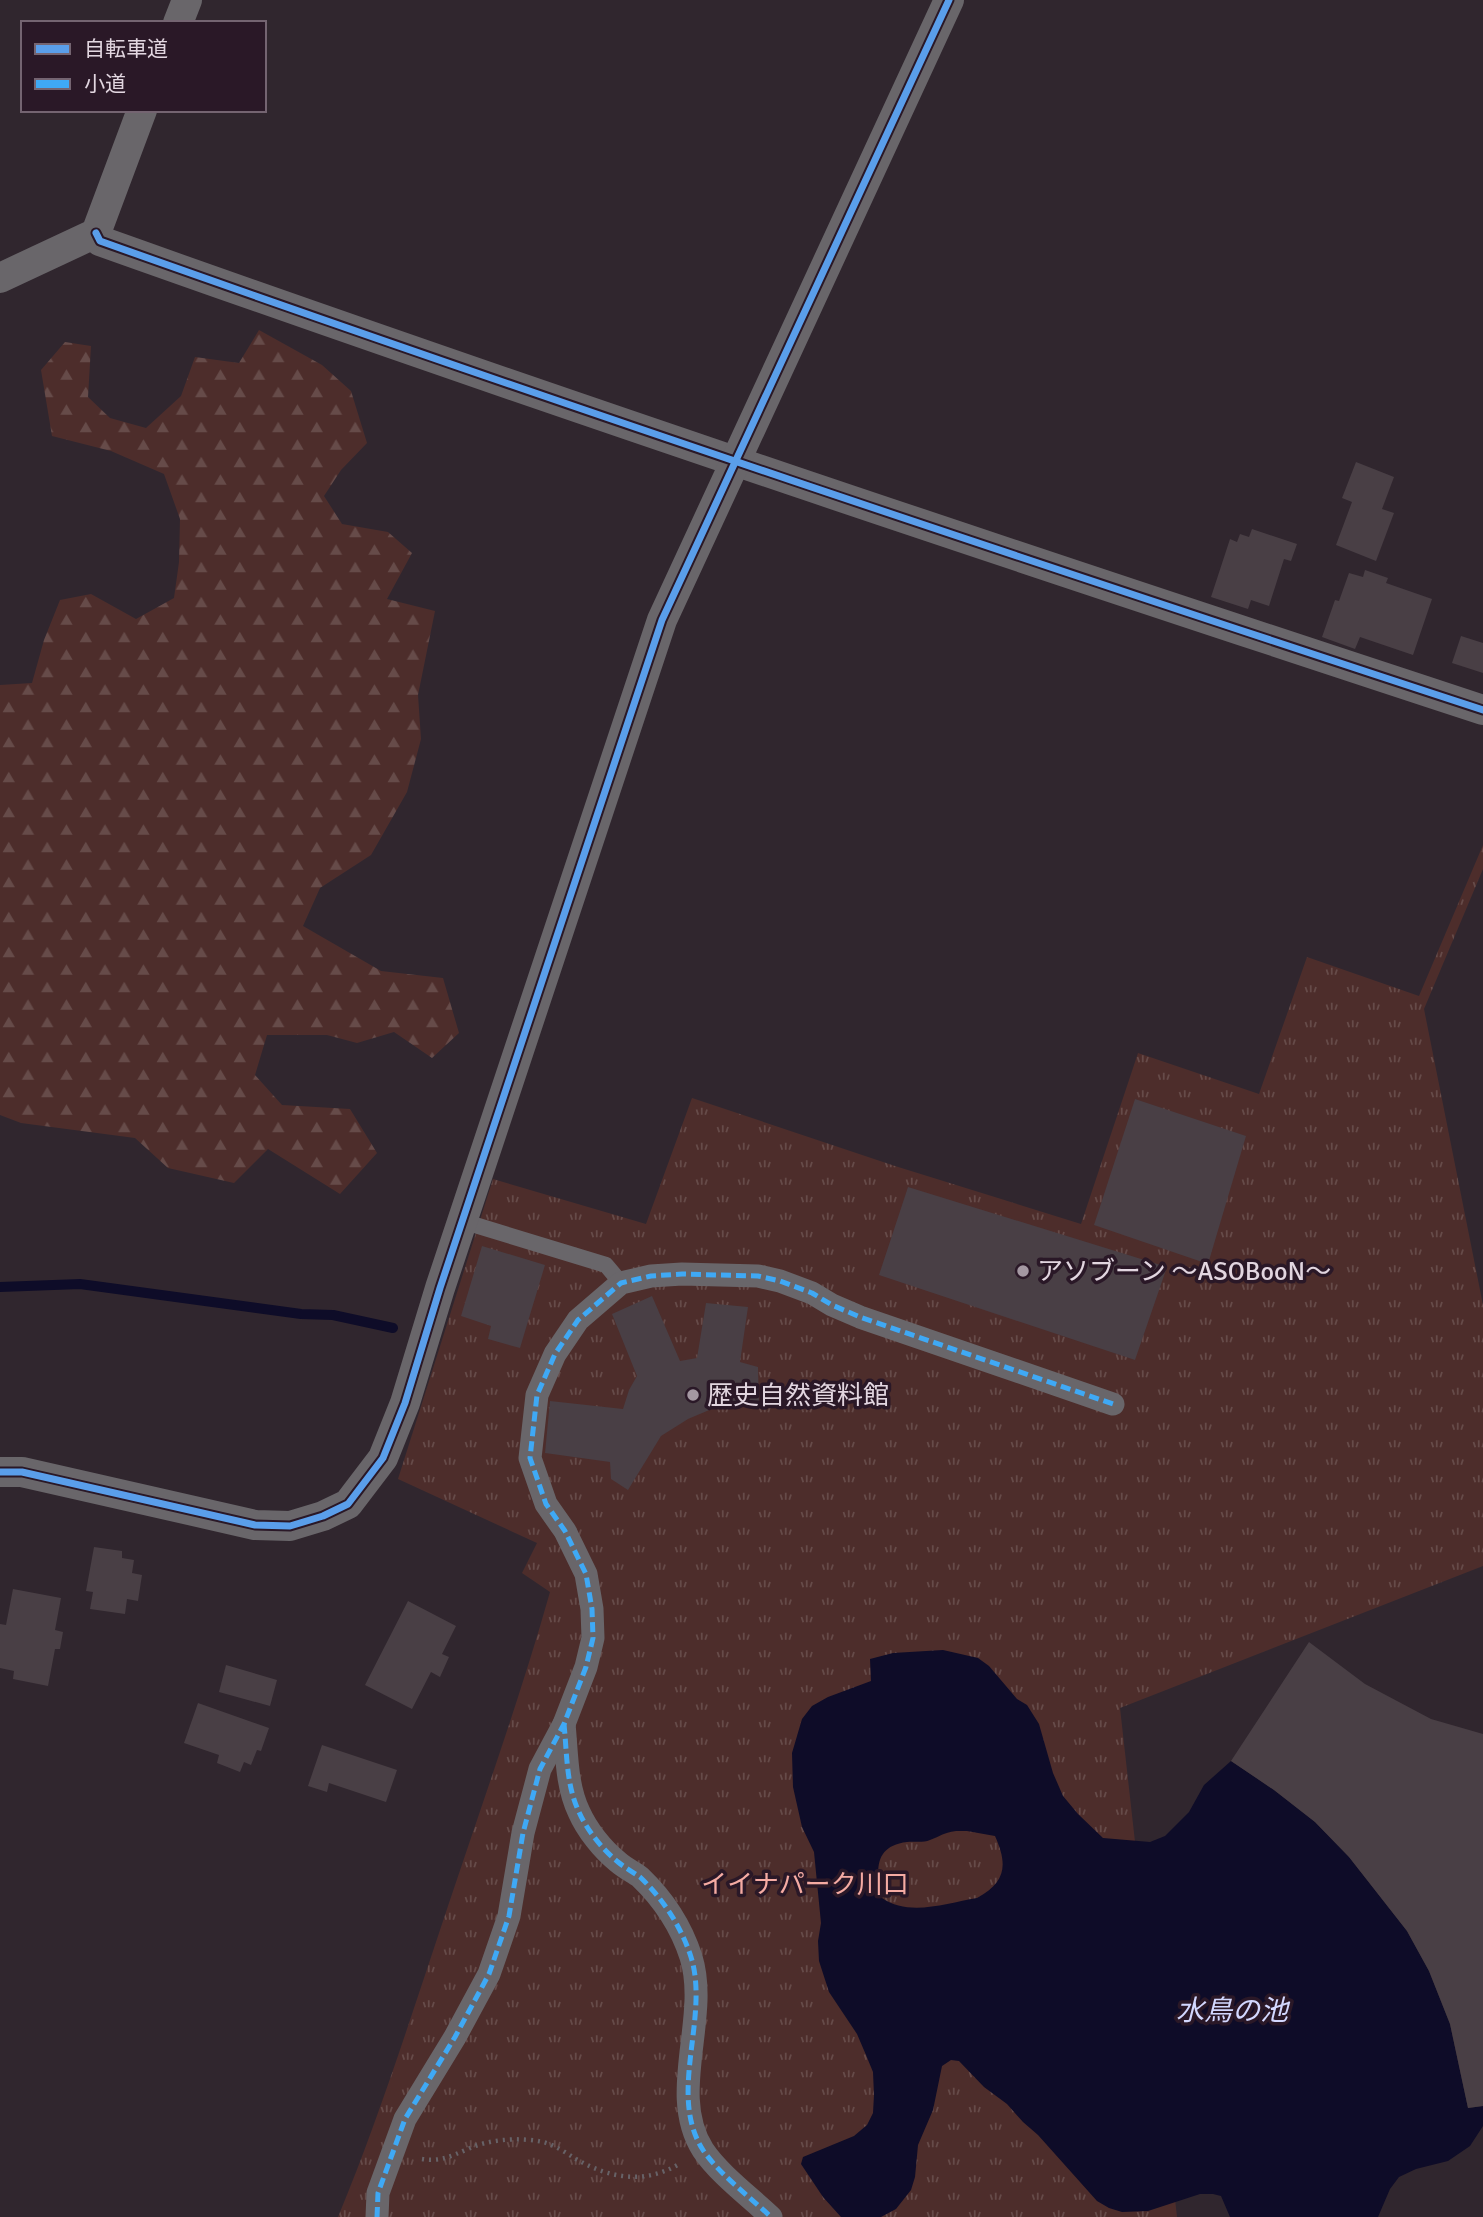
<svg xmlns="http://www.w3.org/2000/svg" width="1483" height="2217" font-family="Signika,'Noto Sans JP',sans-serif">
<style>
.forest{fill:url(#forest-firs)}
.park{fill:url(#park-tufts)}
.water{fill:#0e0c28;fill-rule:evenodd}
.lines{fill:none;stroke-linecap:round;stroke-linejoin:round}
.stream{stroke:#0e0c28;stroke-width:10}
.building{fill:#493f45}
.path{stroke:#676267;stroke-width:4.5;stroke-dasharray:2 5;stroke-linecap:butt}
.service{stroke:#69666a;stroke-width:16}
.pedestrian{stroke:#69666a;stroke-width:23}
.minor{stroke:#69666a;stroke-width:30}
.quiet{stroke:#3fa9f5;stroke-width:5;stroke-dasharray:10 5;stroke-linecap:butt}
.cycleway-casing{stroke:#2a1827;stroke-width:11}
.cycleway{stroke:#5a9eea;stroke-width:7}
.poi-dot{fill:#a498a2;stroke:#2a1827;stroke-width:2.5}
.labels{text-anchor:middle;stroke-width:7;stroke-linejoin:round;paint-order:stroke}
.poi-label{font-size:26px;fill:#e2d6e0;stroke:#2a1827;text-anchor:start}
.park-label{font-size:26px;fill:#f5aba3;stroke:#2a1827}
.water-label{font-size:28px;font-style:italic;fill:#d3d8ff;stroke:#2a1827}
</style>
<defs>
<pattern id="forest-firs" width="22" height="20" patternUnits="userSpaceOnUse" patternTransform="scale(1.75)"><rect width="22" height="20" fill="#4d2d2b"/><path d="M5 1l3.5 6h-7zM16 11l3.5 6h-7z" fill="#664b49"/></pattern>
<pattern id="park-tufts" width="24" height="20" patternUnits="userSpaceOnUse" patternTransform="scale(1.75)"><rect width="24" height="20" fill="#4d2d2b"/><path d="M3 7l-1-3M5 7V3M7 7l1-3M15 17l-1-3M17 17v-4M19 17l1-3" fill="none" stroke="#664b49"/></pattern>
</defs>
<rect width="100%" height="100%" fill="#30262e"/>
<path class="forest" d="M 259,330 L 322,365 L 351,391 L 367,443 L 341,470 L 324,496 L 342,524 L 388,532 L 412,553 L 387,599 L 435,611 L 418,695 L 421,739 L 407,792 L 371,855 L 320,888 L 303,926 L 381,971 L 443,978 L 459,1033 L 432,1058 L 394,1032 L 357,1043 L 327,1035 L 267,1035 L 255,1075 L 282,1105 L 350,1109 L 377,1153 L 340,1194 L 268,1149 L 234,1183 L 168,1168 L 135,1138 L 21,1123 L 0,1115 L 0,685 L 32,683 L 44,640 L 60,600 L 91,594 L 136,619 L 174,598 L 179,562 L 180,519 L 164,474 L 111,451 L 52,436 L 41,370 L 65,342 L 91,346 L 88,397 L 110,418 L 146,428 L 181,396 L 195,357 L 239,363 Z"/>
<path class="park" d="M 1483,845 L 1483,869 L 1424,1009 L 1483,1305 L 1483,1566 L 1120,1708 L 1177,2217 L 338,2217 C 380,2116 413,2010 448,1906 C 483,1801 520,1698 550,1592 L 522,1573 L 537,1543 L 398,1479 L 493,1179 L 646,1224 L 692,1098 L 895,1166 L 1081,1224 L 1138,1053 L 1259,1094 L 1307,957 L 1419,996 Z"/>
<path class="water" d="M 943,1650 L 978,1658 L 989,1666 L 1017,1699 L 1027,1705 L 1039,1724 L 1053,1773 L 1063,1796 L 1078,1814 L 1103,1838 L 1150,1842 L 1165,1836 L 1189,1812 L 1204,1785 L 1231,1761 L 1274,1790 L 1315,1822 L 1349,1857 L 1407,1931 L 1429,1971 L 1450,2024 L 1468,2108 L 1483,2106 L 1483,2126 L 1470,2146 L 1448,2161 L 1416,2169 L 1399,2177 L 1390,2189 L 1378,2217 L 1230,2217 L 1221,2196 L 1213,2194 L 1200,2194 L 1148,2211 L 1122,2212 L 1109,2208 L 1097,2201 L 1038,2135 L 1023,2122 L 1007,2104 L 984,2087 L 959,2061 L 951,2060 L 942,2066 L 933,2110 L 918,2145 L 915,2177 L 911,2190 L 896,2209 L 881,2217 L 841,2217 L 823,2197 L 801,2164 L 803,2157 L 854,2136 L 867,2125 L 873,2113 L 874,2095 L 873,2072 L 866,2055 L 857,2034 L 829,1992 L 819,1961 L 818,1941 L 821,1923 L 814,1852 L 802,1827 L 793,1787 L 792,1753 L 802,1719 L 812,1706 L 828,1697 L 871,1681 L 870,1659 L 893,1653 ZM 956,1831 L 967,1831 L 995,1836 C 1008,1865 1006,1882 977,1898 C 947,1903 909,1917 882,1898 C 876,1872 873,1846 907,1842 C 914,1841 923,1843 930,1840 C 941,1836 942,1833 956,1831 Z"/>
<g class="lines">
<path class="stream" d="M 0,1287 L 80,1284 L 301,1314 L 333,1315 L 393,1328"/>
</g>
<g class="building">
<path d="M 1356,462 L 1394,477 L 1382,509 L 1394,513 L 1376,561 L 1336,545 L 1352,502 L 1342,498 Z"/>
<path d="M 1252,529 L 1297,544 L 1291,561 L 1284,559 L 1269,606 L 1251,600 L 1248,609 L 1211,597 L 1230,539 L 1237,542 L 1240,534 L 1249,537 Z"/>
<path d="M 1365,570 L 1388,578 L 1386,583 L 1432,599 L 1413,655 L 1360,637 L 1355,649 L 1322,637 L 1335,600 L 1339,601 L 1349,573 L 1363,577 Z"/>
<path d="M 1461,636 L 1483,643 L 1483,673 L 1452,663 Z"/>
<path d="M 1135,1099 L 1246,1136 L 1208,1264 L 1094,1225 Z"/>
<path d="M 908,1187 L 1167,1267 L 1135,1360 L 879,1275 Z"/>
<path d="M 482,1246 L 545,1265 L 520,1348 L 488,1339 L 491,1326 L 461,1316 Z"/>
<path d="M 652,1296 L 680,1361 L 697,1358 L 706,1303 L 748,1307 L 740,1362 L 758,1367 L 759,1405 L 735,1404 L 714,1408 L 688,1419 L 661,1436 L 628,1490 L 611,1479 L 610,1462 L 545,1453 L 550,1401 L 623,1409 L 629,1390 L 637,1376 L 612,1314 Z"/>
<path d="M 94,1547 L 122,1551 L 122,1558 L 134,1560 L 132,1573 L 142,1575 L 138,1601 L 127,1599 L 125,1614 L 90,1609 L 93,1592 L 86,1591 Z"/>
<path d="M 13,1589 L 61,1598 L 55,1630 L 63,1632 L 60,1649 L 55,1649 L 48,1686 L 13,1679 L 14,1671 L 0,1668 L 0,1624 L 6,1625 Z"/>
<path d="M 408,1601 L 456,1626 L 442,1654 L 449,1657 L 440,1677 L 431,1672 L 412,1709 L 365,1685 Z"/>
<path d="M 1309,1642 L 1365,1684 L 1431,1719 L 1483,1734 L 1483,2106 L 1468,2108 L 1450,2024 L 1429,1971 L 1407,1931 L 1349,1857 L 1315,1822 L 1274,1790 L 1231,1761 Z"/>
<path d="M 226,1665 L 277,1680 L 270,1706 L 219,1692 Z"/>
<path d="M 198,1703 L 269,1728 L 261,1751 L 257,1750 L 251,1765 L 244,1762 L 240,1772 L 217,1763 L 219,1755 L 184,1743 Z"/>
<path d="M 322,1745 L 397,1770 L 386,1802 L 329,1783 L 327,1792 L 308,1786 Z"/>
</g>
<g class="lines">
<path class="path" d="M 422,2159 C 441,2162 451,2156 468,2149 C 489,2139 520,2137 543,2142 C 555,2145 566,2153 576,2159 C 609,2178 644,2185 679,2164"/>
<path class="service" d="M 462,1221 L 606,1265 L 621,1283"/>
<g class="pedestrian">
<path d="M 564,1724 C 567,1753 566,1785 579,1812 C 587,1830 602,1849 618,1862 C 625,1868 633,1872 640,1877 C 663,1899 681,1926 691,1957 C 710,2018 667,2094 703,2150 C 719,2174 750,2197 771,2217"/>
<path d="M 377,2217 L 378,2193 L 405,2119 L 455,2037 L 489,1974 L 509,1916 L 523,1833 L 540,1769 L 564,1724 L 586,1667 L 593,1638 L 592,1609 L 586,1574 L 565,1531 L 546,1504 L 530,1458 L 537,1395 L 555,1354 L 578,1320 L 621,1283 L 651,1276 L 682,1274 L 758,1276 L 780,1281 L 812,1293 L 832,1305 L 860,1317 L 1113,1404"/>
</g>
<g class="minor">
<path d="M 178,23 L 187,0"/>
<path d="M 96,233 L 100,241 C 558,404 1020,558 1483,710"/>
<path d="M 0,278 L 96,233 L 142,110"/>
<path d="M 0,1472 L 22,1472 L 255,1525 L 290,1526 L 323,1516 L 348,1504 L 383,1458 L 405,1403 L 440,1288 L 662,620 L 949,0"/>
</g>
<g class="quiet">
<path d="M 564,1724 C 567,1753 566,1785 579,1812 C 587,1830 602,1849 618,1862 C 625,1868 633,1872 640,1877 C 663,1899 681,1926 691,1957 C 710,2018 667,2094 703,2150 C 719,2174 750,2197 771,2217"/>
<path d="M 377,2217 L 378,2193 L 405,2119 L 455,2037 L 489,1974 L 509,1916 L 523,1833 L 540,1769 L 564,1724 L 586,1667 L 593,1638 L 592,1609 L 586,1574 L 565,1531 L 546,1504 L 530,1458 L 537,1395 L 555,1354 L 578,1320 L 621,1283 L 651,1276 L 682,1274 L 758,1276 L 780,1281 L 812,1293 L 832,1305 L 860,1317 L 1113,1404"/>
</g>
<defs>
<g id="cycleway">
<path d="M 96,233 L 100,241 C 558,404 1020,558 1483,710"/>
<path d="M 0,1472 L 22,1472 L 255,1525 L 290,1526 L 323,1516 L 348,1504 L 383,1458 L 405,1403 L 440,1288 L 662,620 L 949,0"/>
</g>
</defs>
<use href="#cycleway" class="cycleway-casing"/>
<use href="#cycleway" class="cycleway"/>
</g>
<g class="poi-dot">
<circle cx="1023" cy="1271" r="7"/>
<circle cx="693" cy="1395" r="7"/>
</g>
<g class="labels">
<g class="poi-label">
<text x="1037" y="1280">アソブーン ～ASOBooN～</text>
<text x="707" y="1404">歴史自然資料館</text>
</g>
<g class="park-label">
<text x="805" y="1893">イイナパーク川口</text>
</g>
<g class="water-label">
<text x="1232" y="2020">水鳥の池</text>
</g>
</g>
<rect x="21" y="21" width="245" height="91" fill="#2a1827" stroke="#746471" stroke-width="2"/>
<rect x="35" y="44" width="35" height="10" fill="#5a9eea" stroke="#746471" stroke-width="2"/>
<text x="84" y="56" font-size="21" fill="#e2d6e0">自転車道</text>
<rect x="35" y="79" width="35" height="10" fill="#3fa9f5" stroke="#746471" stroke-width="2"/>
<text x="84" y="91" font-size="21" fill="#e2d6e0">小道</text>
</svg>
